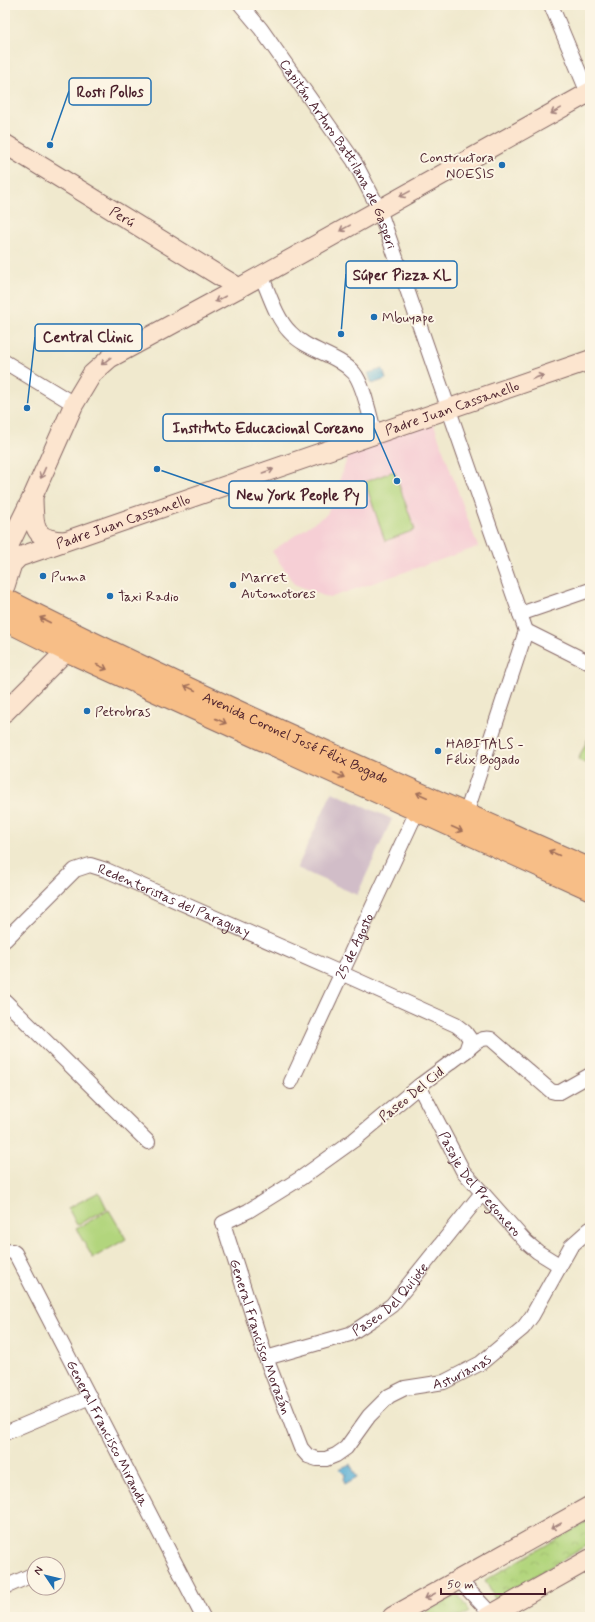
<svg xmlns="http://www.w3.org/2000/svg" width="595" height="1622" font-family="Mynerve,sans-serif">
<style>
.built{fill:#f6cfd5}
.industrial{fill:#d1bdc8}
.park{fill:url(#park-crowns);stroke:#7e7a54}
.pitch{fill:#b2d57d;stroke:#7e7a54}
.water{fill:url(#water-ripples);stroke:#506680}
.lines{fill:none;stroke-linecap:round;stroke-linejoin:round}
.street-casing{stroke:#846664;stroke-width:16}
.secondary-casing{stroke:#846664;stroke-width:21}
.primary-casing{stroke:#846664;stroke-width:23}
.street{stroke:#fff;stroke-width:14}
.secondary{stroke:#fce5cf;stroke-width:19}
.primary{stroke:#f7be87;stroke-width:21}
.oneway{stroke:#a3827d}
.oneway2{stroke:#a06e59}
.poi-dot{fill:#1f6fb2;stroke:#fcf5e5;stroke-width:1.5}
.labels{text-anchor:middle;stroke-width:4;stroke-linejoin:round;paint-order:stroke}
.street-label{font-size:14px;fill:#4a1f2b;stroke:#fcf5e5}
.poi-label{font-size:14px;fill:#4a1f2b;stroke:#fcf5e5;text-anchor:start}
.leader{fill:none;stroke:#1f6fb2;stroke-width:1.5}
.callout-dot{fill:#1f6fb2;stroke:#fcf5e5;stroke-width:1.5}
.callout{fill:#fcf5e5;stroke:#1f6fb2;stroke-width:1.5}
.callout-label{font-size:15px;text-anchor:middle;font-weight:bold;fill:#4a1f2b}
</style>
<defs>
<pattern id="park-crowns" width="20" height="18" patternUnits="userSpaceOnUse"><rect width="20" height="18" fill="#b2d57d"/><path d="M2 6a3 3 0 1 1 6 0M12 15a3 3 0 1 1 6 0" fill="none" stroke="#9bb66c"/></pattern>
<pattern id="water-ripples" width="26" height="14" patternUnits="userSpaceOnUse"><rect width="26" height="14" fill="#57aed4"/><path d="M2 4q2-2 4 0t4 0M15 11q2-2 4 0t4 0" fill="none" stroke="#4a8dac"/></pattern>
</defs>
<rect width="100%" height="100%" fill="#fcf5e5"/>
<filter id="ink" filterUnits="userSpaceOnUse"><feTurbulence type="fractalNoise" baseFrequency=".025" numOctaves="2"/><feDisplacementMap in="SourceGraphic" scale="8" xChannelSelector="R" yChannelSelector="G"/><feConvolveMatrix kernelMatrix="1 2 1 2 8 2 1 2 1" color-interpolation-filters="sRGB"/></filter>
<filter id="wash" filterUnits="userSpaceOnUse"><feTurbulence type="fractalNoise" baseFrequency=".012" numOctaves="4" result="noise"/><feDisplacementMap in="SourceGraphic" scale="16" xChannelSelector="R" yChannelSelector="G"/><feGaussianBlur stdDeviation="0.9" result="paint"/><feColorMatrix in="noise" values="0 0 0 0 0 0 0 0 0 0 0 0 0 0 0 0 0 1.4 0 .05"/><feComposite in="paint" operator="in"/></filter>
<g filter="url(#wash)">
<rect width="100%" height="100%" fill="#f0e9ce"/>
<path class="built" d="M 432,419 L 478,547 L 329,598 L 294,584 L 272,551 L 327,514 L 351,448 Z"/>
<path class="industrial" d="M 332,792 L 392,819 L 357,895 L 297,868 Z"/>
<g class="park">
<path d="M 590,1520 L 590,1544 L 495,1599 L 485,1580 Z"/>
<path d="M 458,1594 L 469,1612 L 461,1617 L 417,1617 Z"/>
</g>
<g class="pitch">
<path d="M 394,471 L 415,530 L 385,541 L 365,482 Z"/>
<path d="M 590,734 L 590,765 L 578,760 Z"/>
<path d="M 99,1192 L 107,1209 L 77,1225 L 68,1208 Z"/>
<path d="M 109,1210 L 126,1239 L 93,1258 L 76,1229 Z"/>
</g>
<g class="water">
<path d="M 383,369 L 386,379 L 372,384 L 368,373 Z"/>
<path d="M 350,1464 L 357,1477 L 345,1484 L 344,1480 L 345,1475 L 339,1469 Z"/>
</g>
</g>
<g filter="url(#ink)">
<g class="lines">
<defs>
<g id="street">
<path id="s1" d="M 241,5 L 261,29 L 354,161 L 379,209 L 526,631 L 466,814"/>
<path d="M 551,5 L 590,98"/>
<path d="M 261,275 C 269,293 276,318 290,332 C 307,351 337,354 354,373 C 364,385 370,418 375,434"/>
<path d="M 5,362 L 74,404"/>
<path d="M 520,614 L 590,590"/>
<path d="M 526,631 L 590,663"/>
<path id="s2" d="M 5,940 L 75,870 L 90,865 L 106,870 L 341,973 L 456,1025 L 465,1032 L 470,1039 L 466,1051 L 419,1086 L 354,1140 L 301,1178 L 248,1211 L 223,1223 L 266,1358 L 301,1448 L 308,1456 L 317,1459 L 326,1459 L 336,1455 L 346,1448 L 369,1416 L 389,1396 L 405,1388 L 444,1382 L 481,1363 L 523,1328 L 532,1316 L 571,1246 L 590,1229"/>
<path d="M 5,1001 L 148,1142"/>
<path d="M 466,1051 C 473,1045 481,1036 491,1039 L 551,1091 L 555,1092 L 560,1092 L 590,1075"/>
<path id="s3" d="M 291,1082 L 417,811"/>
<path id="s4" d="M 419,1086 L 463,1171 L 526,1242 L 538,1252 L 559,1265"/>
<path id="s5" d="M 5,1252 L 12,1251 L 15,1253 L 203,1617"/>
<path id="s6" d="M 266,1358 L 350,1334 L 373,1319 L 392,1305 L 482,1193"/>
<path d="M 5,1433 L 90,1397"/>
<path d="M 459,1580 L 494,1617"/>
<path d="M 5,1587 L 32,1575"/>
</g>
<g id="secondary">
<path id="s7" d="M 5,144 L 239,288"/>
<path d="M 33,499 C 34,526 32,540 64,541"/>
<path d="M 5,553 L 33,496 L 74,404 L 92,374 L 110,358 L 239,288 L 590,92"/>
<path id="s8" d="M 5,586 L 12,564 L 19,557 L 590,360"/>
<path d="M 5,712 L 76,641"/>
<path d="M 392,1617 L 590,1506"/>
<path d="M 487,1617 L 590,1559"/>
</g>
<g id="primary">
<path id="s9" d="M 5,599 C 196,696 394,782 590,869"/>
<path d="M 5,620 L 67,651 L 590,889"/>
</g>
</defs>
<use href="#street" class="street-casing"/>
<use href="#secondary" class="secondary-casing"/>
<use href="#primary" class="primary-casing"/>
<use href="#street" class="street"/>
<use href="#secondary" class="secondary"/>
<use href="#primary" class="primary"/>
</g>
<defs><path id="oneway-shaft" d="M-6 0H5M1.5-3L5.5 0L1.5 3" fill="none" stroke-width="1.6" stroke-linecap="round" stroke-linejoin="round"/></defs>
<g class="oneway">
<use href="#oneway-shaft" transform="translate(556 111) rotate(151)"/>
<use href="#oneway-shaft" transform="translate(405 194) rotate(151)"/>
<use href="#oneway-shaft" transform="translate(345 228) rotate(151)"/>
<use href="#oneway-shaft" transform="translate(220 299) rotate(152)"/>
<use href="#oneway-shaft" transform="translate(106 361) rotate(142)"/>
<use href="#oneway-shaft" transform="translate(538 377) rotate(-19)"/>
<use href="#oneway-shaft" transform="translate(268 471) rotate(-19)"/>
<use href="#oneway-shaft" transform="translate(43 473) rotate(114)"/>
<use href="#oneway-shaft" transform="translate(556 1526) rotate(151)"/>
<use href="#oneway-shaft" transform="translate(430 1596) rotate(152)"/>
</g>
<g class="oneway2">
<use href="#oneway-shaft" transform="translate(45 620) rotate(-153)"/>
<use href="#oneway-shaft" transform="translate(102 667) rotate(25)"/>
<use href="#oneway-shaft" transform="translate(190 688) rotate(-155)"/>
<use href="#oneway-shaft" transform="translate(221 721) rotate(25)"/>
<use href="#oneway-shaft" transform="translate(339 775) rotate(25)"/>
<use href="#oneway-shaft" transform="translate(422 795) rotate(-156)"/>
<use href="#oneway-shaft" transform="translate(457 829) rotate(24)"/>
<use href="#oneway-shaft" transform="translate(554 853) rotate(-156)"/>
</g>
</g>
<g class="poi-dot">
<circle cx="502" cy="165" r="4"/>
<circle cx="374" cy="317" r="4"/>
<circle cx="43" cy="576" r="4"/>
<circle cx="233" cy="585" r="4"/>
<circle cx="110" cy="596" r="4"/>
<circle cx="87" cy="711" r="4"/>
<circle cx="438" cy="751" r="4"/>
</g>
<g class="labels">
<g class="street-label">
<text dy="5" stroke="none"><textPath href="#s1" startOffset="179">Capitán Arturo Battilana de Gasperi</textPath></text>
<text dy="5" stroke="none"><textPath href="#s7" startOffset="138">Perú</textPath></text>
<text dy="5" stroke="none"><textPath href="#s8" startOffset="491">Padre Juan Cassanello</textPath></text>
<text dy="5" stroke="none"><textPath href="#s8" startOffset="143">Padre Juan Cassanello</textPath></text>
<text dy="5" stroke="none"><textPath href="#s9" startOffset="322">Avenida Coronel José Félix Bogado</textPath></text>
<text dy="5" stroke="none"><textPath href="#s2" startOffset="206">Redentoristas del Paraguay</textPath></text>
<text dy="5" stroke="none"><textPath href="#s3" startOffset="150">25 de Agosto</textPath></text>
<text transform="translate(411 1094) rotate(-39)" y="5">Paseo Del Cid</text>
<text dy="5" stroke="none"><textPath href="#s4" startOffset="116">Pasaje Del Pregonero</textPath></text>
<text dy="5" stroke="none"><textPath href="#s6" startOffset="141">Paseo Del Quijote</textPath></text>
<text dy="5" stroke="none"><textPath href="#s2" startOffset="965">General Francisco Morazán</textPath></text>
<text dy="5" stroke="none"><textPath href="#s2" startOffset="1281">Asturianas</textPath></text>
<text dy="5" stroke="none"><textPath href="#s5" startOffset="213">General Francisco Miranda</textPath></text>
</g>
<g class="poi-label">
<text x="494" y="162" text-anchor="end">Constructora<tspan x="494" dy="16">NOESIS</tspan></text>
<text x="382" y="322">Mbuyape</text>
<text x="51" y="581">Puma</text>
<text x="241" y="582">Marret<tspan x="241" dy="16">Automotores</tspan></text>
<text x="118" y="601">Taxi Radio</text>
<text x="95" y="716">Petrobras</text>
<text x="446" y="748">HABITALS -<tspan x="446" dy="16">Félix Bogado</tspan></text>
</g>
</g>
<path class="leader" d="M50 145L69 91M341 334L346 274M27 408L35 337M397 481L374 428M157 469L229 494"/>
<g class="callout-dot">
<circle cx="50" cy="145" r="4"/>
<circle cx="341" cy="334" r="4"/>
<circle cx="27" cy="408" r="4"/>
<circle cx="397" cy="481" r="4"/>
<circle cx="157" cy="469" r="4"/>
</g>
<g class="callout">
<rect x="69" y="78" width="82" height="27" rx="4"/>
<rect x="346" y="261" width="111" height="27" rx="4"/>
<rect x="35" y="324" width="107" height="27" rx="4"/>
<rect x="163" y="414" width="211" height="27" rx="4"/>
<rect x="229" y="481" width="138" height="27" rx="4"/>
</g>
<g class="callout-label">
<text x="110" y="97">Rosti Pollos</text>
<text x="402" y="280">Súper Pizza XL</text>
<text x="88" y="342">Central Clinic</text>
<text x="268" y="433">Instituto Educacional Coreano</text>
<text x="298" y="500">New York People Py</text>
</g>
<rect width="595" height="1622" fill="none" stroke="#fcf5e5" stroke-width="20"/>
<g transform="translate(46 1576) rotate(305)"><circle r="19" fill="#fcf5e5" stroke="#b59f9b"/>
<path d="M0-3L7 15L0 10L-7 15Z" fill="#1f6fb2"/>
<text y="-6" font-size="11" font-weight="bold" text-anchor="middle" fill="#4a1f2b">N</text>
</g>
<path d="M441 1588v6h104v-6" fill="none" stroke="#4a1f2b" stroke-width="2"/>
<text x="447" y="1588" font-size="12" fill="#4a1f2b" stroke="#fcf5e5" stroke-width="3" paint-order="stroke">50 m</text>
</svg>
